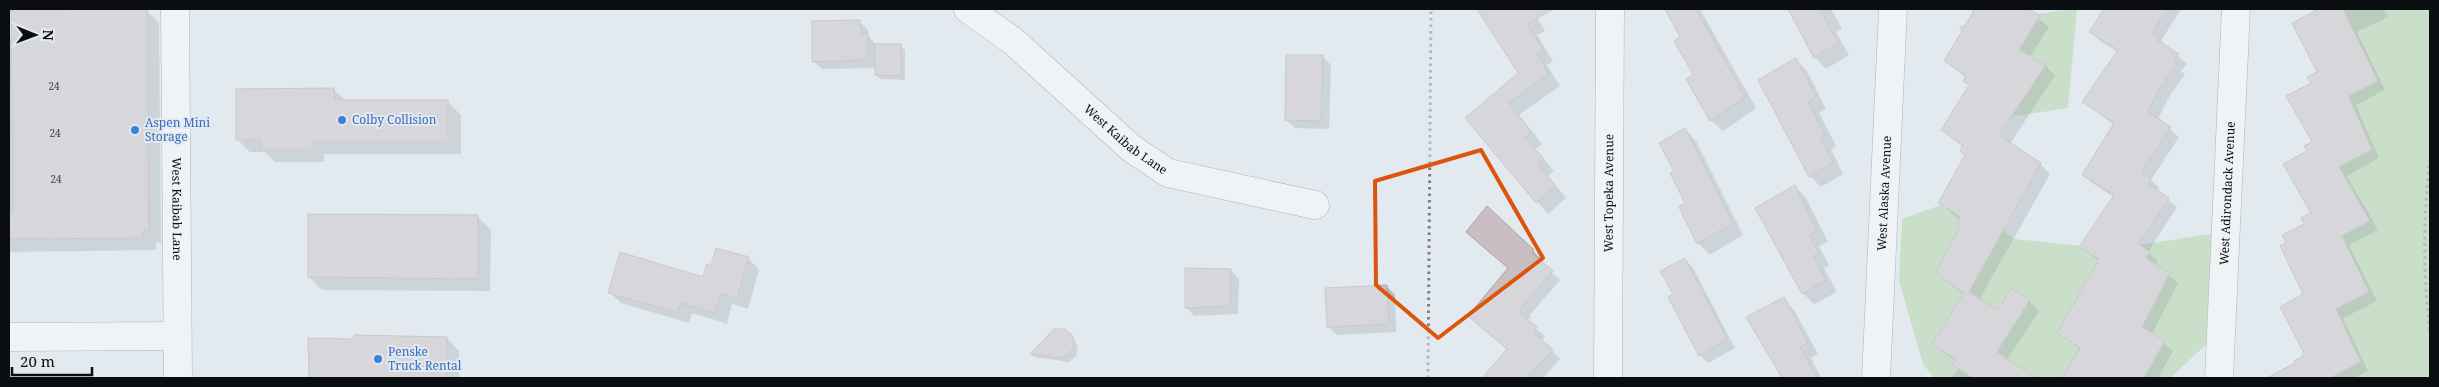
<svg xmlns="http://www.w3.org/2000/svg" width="2439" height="387" font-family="'Noto Serif',serif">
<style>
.green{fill:#acd39e}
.shadow{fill:#0003}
.building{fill:#c9bfc2;stroke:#aba1a5}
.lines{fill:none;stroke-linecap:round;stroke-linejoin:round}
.minor-casing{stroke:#70777c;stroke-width:29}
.path{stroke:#787e82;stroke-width:3;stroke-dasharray:2.5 4;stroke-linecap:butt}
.minor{stroke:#fff;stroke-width:28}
.marked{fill:none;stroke:#dd550c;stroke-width:4;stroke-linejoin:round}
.shop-dot{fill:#3f7fe0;stroke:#e2e9ef;stroke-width:2}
.labels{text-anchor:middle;stroke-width:4;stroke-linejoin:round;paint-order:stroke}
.number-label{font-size:10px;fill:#3a3a3c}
.shop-label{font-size:12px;fill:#366cbe;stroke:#e2e9ef;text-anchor:start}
.street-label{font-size:12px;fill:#0b0e10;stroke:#e2e9ef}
</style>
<rect width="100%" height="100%" fill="#e2e9ef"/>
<g class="green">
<path d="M 2070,9 L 2077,9 L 2068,108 L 1996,119 L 1959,26 Z"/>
<path d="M 2329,9 L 2430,9 L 2430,378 L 2291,378 L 2326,303 L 2336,203 Z"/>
<path d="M 1960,198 L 2014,239 L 2112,249 L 2231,231 L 2221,331 L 2170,378 L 1934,378 L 1923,364 L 1899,281 L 1902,219 Z"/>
</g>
<g class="shadow">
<path d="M 1478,9 L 1532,9 L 1545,31 L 1537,35 L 1553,61 L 1547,65 L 1560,86 L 1519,115 L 1542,144 L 1535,149 L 1554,171 L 1548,176 L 1566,198 L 1548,214 L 1466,118 L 1520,73 Z"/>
<path d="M 1675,9 L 1699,9 L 1701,11 L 1756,108 L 1723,131 L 1711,120 L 1682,37 L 1668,13 Z"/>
<path d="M 1789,9 L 1831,9 L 1842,28 L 1836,32 L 1849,55 L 1826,69 L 1815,57 Z"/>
<path d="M 1970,9 L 2026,9 L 2049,27 L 2030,57 L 2046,66 L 2055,75 L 2010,144 L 2040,164 L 2050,174 L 1979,300 L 1999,311 L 2029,301 L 2039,311 L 2007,360 L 2031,378 L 1952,378 L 1958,369 L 1953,365 L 1955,361 L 1934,344 L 1964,295 L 1936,273 L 1962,227 L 1960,220 L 1939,203 L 1966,156 L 1961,151 L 1963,147 L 1942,130 L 1969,86 L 1964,81 L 1966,78 L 1945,61 L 1974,13 Z"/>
<path d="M 2105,9 L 2181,9 L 2161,41 L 2187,64 L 2181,71 L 2185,74 L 2169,97 L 2158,119 L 2179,137 L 2151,180 L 2159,188 L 2157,191 L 2177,207 L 2148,252 L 2158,262 L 2156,265 L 2178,283 L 2152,334 L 2173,351 L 2158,378 L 2063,378 L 2081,350 L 2059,333 L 2099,261 L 2081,247 L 2114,197 L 2092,183 L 2083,175 L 2114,125 L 2084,102 L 2118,52 L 2100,41 L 2091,32 Z"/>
<path d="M 2314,9 L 2384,9 L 2388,17 L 2357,32 L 2385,90 L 2356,105 L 2379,158 L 2347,176 L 2378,230 L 2349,245 L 2377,301 L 2343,318 L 2368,371 L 2354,378 L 2275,378 L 2273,376 L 2297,363 L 2306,355 L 2306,224 L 2313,213 L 2309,152 L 2313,143 L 2313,84 L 2319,72 Z"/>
<path d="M 146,10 L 159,23 L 161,243 L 156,243 L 156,250 L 9,252 L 9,36 Z"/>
<path d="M 859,21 L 868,30 L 868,35 L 876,45 L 901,46 L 905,50 L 905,80 L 880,79 L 876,75 L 876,68 L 822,69 L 813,61 Z"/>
<path d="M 1323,57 L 1331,65 L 1329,129 L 1295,128 L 1286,120 Z"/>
<path d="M 1796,60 L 1807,71 L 1826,109 L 1819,113 L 1836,146 L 1831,149 L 1843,174 L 1821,187 L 1810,176 Z"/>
<path d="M 334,90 L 346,101 L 448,102 L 461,115 L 461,154 L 324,154 L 324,162 L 275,162 L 265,152 L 250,152 L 237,139 Z"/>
<path d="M 1685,129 L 1696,141 L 1743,235 L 1710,255 L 1698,243 L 1680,208 L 1687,204 L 1676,171 Z"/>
<path d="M 1795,186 L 1806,198 L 1828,242 L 1819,246 L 1829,265 L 1824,268 L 1837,292 L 1814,304 L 1803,293 Z"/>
<path d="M 478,217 L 491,230 L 490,291 L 322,290 L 309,277 Z"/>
<path d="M 1533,251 L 1542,259 L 1540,262 L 1560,280 L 1530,315 L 1531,317 L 1527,321 L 1545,336 L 1541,341 L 1560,359 L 1543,378 L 1483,378 L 1508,349 L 1478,325 Z"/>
<path d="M 748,258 L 759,270 L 748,309 L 732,304 L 727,324 L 692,313 L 689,323 L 621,303 L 609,292 L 704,279 L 712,267 Z"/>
<path d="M 1685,259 L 1693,268 L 1735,348 L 1708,363 L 1700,355 L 1675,294 Z"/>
<path d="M 1230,270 L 1239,279 L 1238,314 L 1194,316 L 1186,307 Z"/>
<path d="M 1387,287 L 1395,295 L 1396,332 L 1337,335 L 1328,326 Z"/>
<path d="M 1783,299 L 1794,310 L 1818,354 L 1811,358 L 1821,378 L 1783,378 L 1748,317 Z"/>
<path d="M 1068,333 L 1078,346 L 1076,356 L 1069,362 L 1035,357 L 1031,354 Z"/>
<path d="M 447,338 L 459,351 L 459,378 L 310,378 L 310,340 Z"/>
</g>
<g class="building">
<path d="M 147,9 L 149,231 L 144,230 L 143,238 L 9,239 L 9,213 L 13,213 L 11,10 Z"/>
<path d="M 1477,9 L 1553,9 L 1527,24 L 1543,49 L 1537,54 L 1549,74 L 1509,103 L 1531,132 L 1525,137 L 1544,159 L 1538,164 L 1556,186 L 1536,203 L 1465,118 L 1518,73 Z"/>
<path d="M 1665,9 L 1696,9 L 1745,97 L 1710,121 L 1686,79 L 1693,74 L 1674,41 L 1680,37 Z"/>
<path d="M 1788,9 L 1820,9 L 1838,43 L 1814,58 Z"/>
<path d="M 1975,9 L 2029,9 L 2040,16 L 2019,50 L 2046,65 L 1999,135 L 2041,163 L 1969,292 L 1998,310 L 2011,288 L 2030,300 L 1997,352 L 2036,378 L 1973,378 L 1952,365 L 1955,359 L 1932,344 L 1964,293 L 1935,273 L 1960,227 L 1957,224 L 1960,217 L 1938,203 L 1965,155 L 1960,151 L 1963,145 L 1941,130 L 1969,85 L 1963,81 L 1966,75 L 1944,61 Z"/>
<path d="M 2104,9 L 2167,9 L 2152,33 L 2158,37 L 2157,40 L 2179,54 L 2173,61 L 2177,64 L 2160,88 L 2148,112 L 2171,127 L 2141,172 L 2151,178 L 2148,184 L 2169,198 L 2139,244 L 2150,252 L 2146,258 L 2170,273 L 2142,327 L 2165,341 L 2144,378 L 2062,378 L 2080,348 L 2057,333 L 2099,259 L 2079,247 L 2114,195 L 2082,175 L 2114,123 L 2082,102 L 2118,50 L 2089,32 Z"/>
<path d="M 2319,9 L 2343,9 L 2378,81 L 2349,96 L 2372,150 L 2339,167 L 2370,221 L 2342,236 L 2369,292 L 2336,309 L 2361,362 L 2330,378 L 2267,378 L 2295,363 L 2294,361 L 2305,355 L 2280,307 L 2303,294 L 2280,246 L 2286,243 L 2282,235 L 2304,224 L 2301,218 L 2311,213 L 2283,164 L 2307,151 L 2304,146 L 2312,142 L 2286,96 L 2311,83 L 2307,77 L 2317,72 L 2292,23 Z"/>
<path d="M 860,20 L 861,33 L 868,33 L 867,60 L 812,62 L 812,21 Z"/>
<path d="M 875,44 L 901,44 L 901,76 L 875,75 Z"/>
<path d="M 1286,55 L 1323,55 L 1321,121 L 1285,120 Z"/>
<path d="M 1796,58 L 1816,97 L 1808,102 L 1825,135 L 1820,138 L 1833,163 L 1809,177 L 1758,80 Z"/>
<path d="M 334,88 L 335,100 L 448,100 L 448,142 L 312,142 L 312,150 L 261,150 L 261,140 L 236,140 L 236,89 Z"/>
<path d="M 1685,128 L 1733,223 L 1697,244 L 1679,207 L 1685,203 L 1670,173 L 1674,171 L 1659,143 Z"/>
<path d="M 1795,185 L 1817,231 L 1809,235 L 1819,253 L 1813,256 L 1826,280 L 1802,294 L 1755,208 Z"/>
<path d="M 1487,206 L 1534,250 L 1532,253 L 1553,271 L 1522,306 L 1523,307 L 1519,313 L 1537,327 L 1533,332 L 1553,350 L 1527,378 L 1482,378 L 1507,349 L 1468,316 L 1508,268 L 1466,232 Z"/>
<path d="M 308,214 L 478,215 L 478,279 L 308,277 Z"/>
<path d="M 716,248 L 749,257 L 737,298 L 721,294 L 715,313 L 681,303 L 678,313 L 608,293 L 620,252 L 703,277 L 707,264 L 711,266 Z"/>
<path d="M 1685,258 L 1727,339 L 1699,356 L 1668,297 L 1673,294 L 1660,271 Z"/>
<path d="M 1185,268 L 1231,269 L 1230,306 L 1185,308 Z"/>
<path d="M 1387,285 L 1389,324 L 1327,327 L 1325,288 Z"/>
<path d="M 1784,297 L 1808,343 L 1800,347 L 1817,378 L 1782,378 L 1746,317 Z"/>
<path d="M 1054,329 L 1065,329 L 1073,336 L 1074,346 L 1069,355 L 1059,358 L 1030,354 Z"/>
<path d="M 354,335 L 447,337 L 447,378 L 309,378 L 308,338 L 353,339 Z"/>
</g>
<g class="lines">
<defs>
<g id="minor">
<path id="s1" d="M 175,9 L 178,378"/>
<path id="s2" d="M 968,9 L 1013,41 L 1131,148 L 1168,173 L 1315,205"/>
<path d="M 9,337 L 177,336"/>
<path id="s3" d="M 1608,378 L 1610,9"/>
<path id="s4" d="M 1876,378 L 1893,9"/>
<path id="s5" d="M 2219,378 L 2236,9"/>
</g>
</defs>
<use href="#minor" class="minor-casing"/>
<g class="path">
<path d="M 2430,159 C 2423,216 2423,275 2430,332"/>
<path d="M 1428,378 L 1431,9"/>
</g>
<use href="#minor" class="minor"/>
</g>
<path d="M0 0H2439V387H0ZM 1481,150 L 1543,258 L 1438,338 L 1376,285 L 1375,181 Z" fill="#e2e9ef" fill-opacity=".55" fill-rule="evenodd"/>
<path class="marked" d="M 1481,150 L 1543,258 L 1438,338 L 1376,285 L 1375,181 Z"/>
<g class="shop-dot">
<circle cx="342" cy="120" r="5"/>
<circle cx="135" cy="130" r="5"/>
<circle cx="378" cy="359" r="5"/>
</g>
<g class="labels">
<g class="number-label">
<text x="54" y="90">24</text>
<text x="55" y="137">24</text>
<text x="56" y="183">24</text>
</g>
<g class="shop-label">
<text x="352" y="124">Colby Collision</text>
<text x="145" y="127">Aspen Mini<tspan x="145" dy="14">Storage</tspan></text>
<text x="388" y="356">Penske<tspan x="388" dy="14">Truck Rental</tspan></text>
</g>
<g class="street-label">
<text dy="4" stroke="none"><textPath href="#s2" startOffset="205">West Kaibab Lane</textPath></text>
<text dy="4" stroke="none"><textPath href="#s3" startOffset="185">West Topeka Avenue</textPath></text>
<text dy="4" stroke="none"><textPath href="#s4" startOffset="185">West Alaska Avenue</textPath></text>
<text dy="4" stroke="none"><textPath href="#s5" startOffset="185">West Adirondack Avenue</textPath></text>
<text dy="4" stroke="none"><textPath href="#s1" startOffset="200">West Kaibab Lane</textPath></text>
</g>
</g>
<rect width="2439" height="387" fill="none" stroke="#0b0e10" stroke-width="20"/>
<g transform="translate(35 35) rotate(91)" stroke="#e2e9ef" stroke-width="4" paint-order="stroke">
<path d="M0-4L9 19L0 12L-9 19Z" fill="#0b0e10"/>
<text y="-8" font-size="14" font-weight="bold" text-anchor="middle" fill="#0b0e10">N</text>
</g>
<path d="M12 367v8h80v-8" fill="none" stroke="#0b0e10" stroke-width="2.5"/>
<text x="20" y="367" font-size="15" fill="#0b0e10" stroke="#e2e9ef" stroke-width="4" paint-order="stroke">20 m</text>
</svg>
